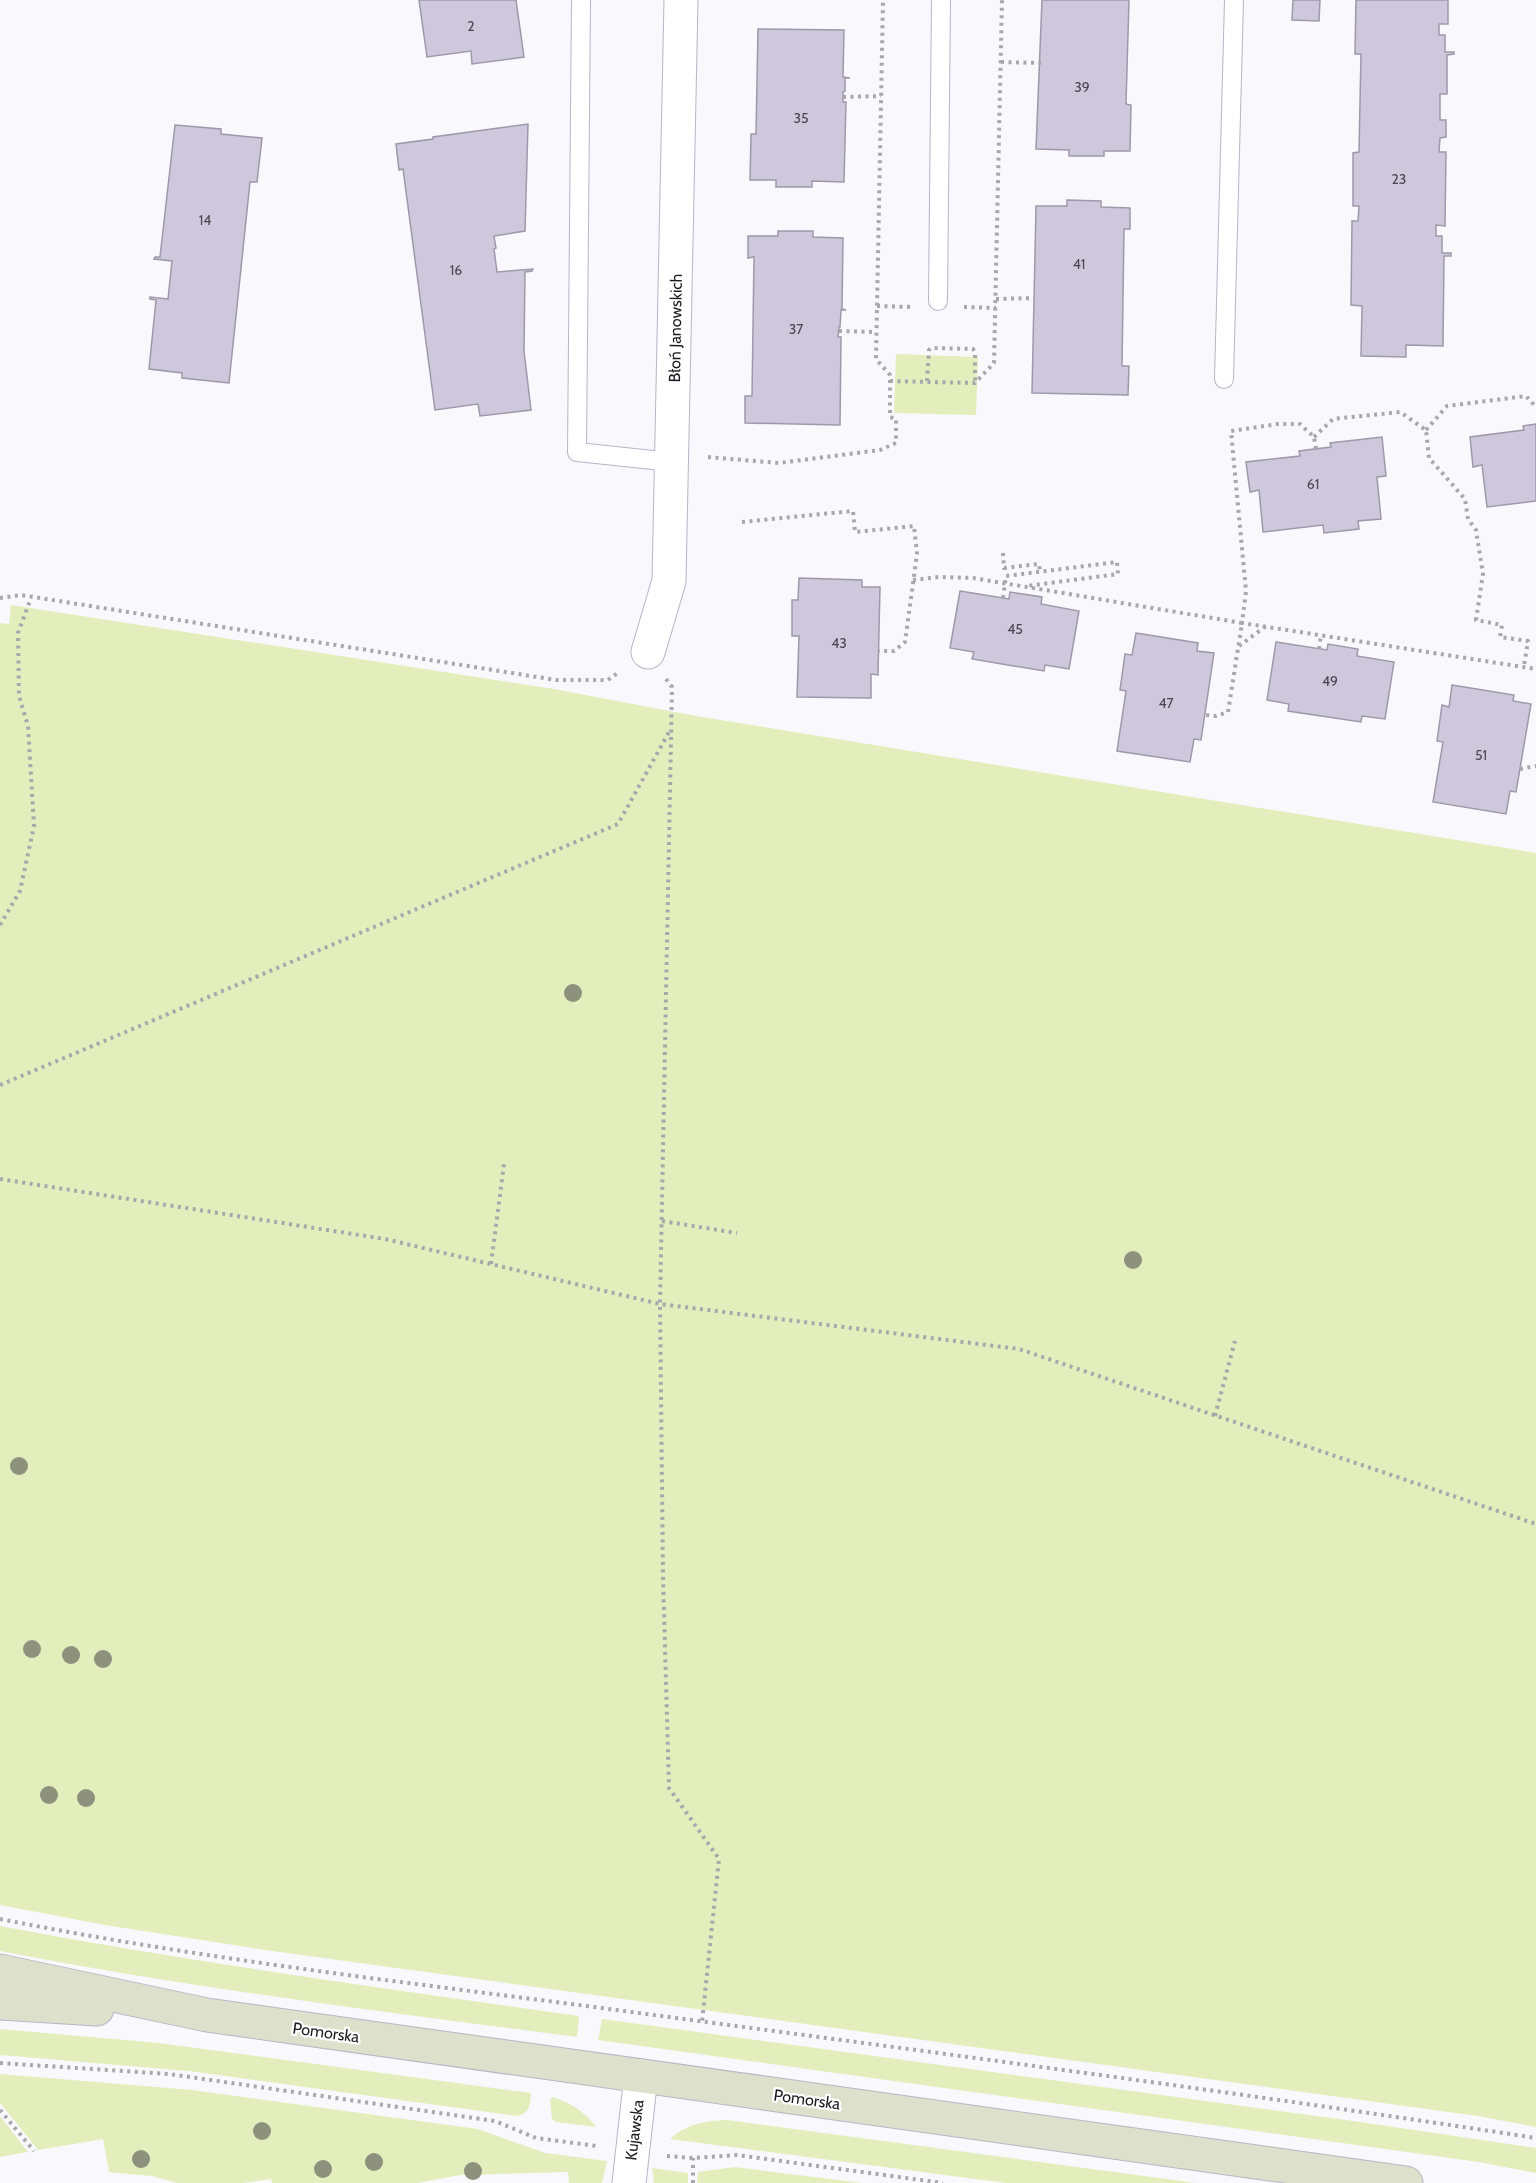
<svg xmlns="http://www.w3.org/2000/svg" width="1536" height="2183" font-family="Cabin,sans-serif">
<style>
.green{fill:#e4edbc}
.building{fill:#cec8dc;stroke:#9e98ab;stroke-width:1.5}
.lines{fill:none;stroke-linecap:round;stroke-linejoin:round}
.service-casing{stroke:#bab4c8;stroke-width:20}
.minor-casing{stroke:#bab4c8;stroke-width:35}
.secondary-casing{stroke:#bab4c8;stroke-width:35}
.path{stroke:#a8a7ac;stroke-width:4;stroke-dasharray:3 4.5;stroke-linecap:butt}
.service{stroke:#fff;stroke-width:18}
.minor{stroke:#fff;stroke-width:33}
.secondary{stroke:#dde0cb;stroke-width:33}
.tree{fill:#8e917c}
.labels{text-anchor:middle;stroke-width:4.5;stroke-linejoin:round;paint-order:stroke}
.number-label{font-size:14px;fill:#494650}
.street-label{font-size:16px;fill:#1d1b22;stroke:#fff}
</style>
<rect width="100%" height="100%" fill="#f9f8fc"/>
<g class="green">
<path d="M 896,354 L 978,357 L 976,415 L 894,413 Z"/>
<path d="M 11,605 L 554,689 L 696,716 L 1536,853 L 1536,2127 L 1478,2116 L 265,1950 L 105,1925 L 0,1905 L 0,623 L 9,624 Z"/>
<path d="M 0,1926 C 192,1962 386,1989 579,2016 L 577,2037 C 384,2012 191,1988 0,1951 Z"/>
<path d="M 602,2019 L 1353,2121 L 1536,2148 L 1536,2173 L 1479,2162 L 598,2040 Z"/>
<path d="M 0,2029 L 159,2043 L 531,2093 C 530,2105 530,2113 517,2116 L 189,2071 L 0,2055 Z"/>
<path d="M 0,2074 L 192,2090 L 478,2129 L 545,2153 L 607,2161 L 602,2183 L 569,2183 L 568,2172 L 461,2175 L 417,2183 L 272,2183 L 271,2179 L 243,2183 L 178,2183 L 151,2176 L 109,2172 L 103,2139 L 38,2150 L 0,2103 Z"/>
<path d="M 552,2097 C 571,2103 584,2111 596,2127 L 556,2122 L 552,2119 L 550,2100 Z"/>
<path d="M 0,2116 L 28,2152 L 0,2157 Z"/>
<path d="M 727,2120 L 1196,2183 L 1006,2183 L 670,2139 C 686,2124 706,2121 727,2120 Z"/>
<path d="M 735,2167 L 862,2183 L 697,2183 L 698,2172 Z"/>
<path d="M 652,2168 L 688,2173 L 688,2183 L 654,2183 Z"/>
</g>
<g class="building">
<path d="M 419,0 L 516,0 L 524,57 L 472,64 L 471,51 L 427,57 Z"/>
<path d="M 1042,0 L 1129,0 L 1126,104 L 1131,105 L 1130,151 L 1104,151 L 1104,156 L 1069,156 L 1069,150 L 1036,149 Z"/>
<path d="M 1293,0 L 1320,0 L 1319,21 L 1292,20 Z"/>
<path d="M 1356,0 L 1448,0 L 1448,24 L 1439,24 L 1439,35 L 1445,35 L 1445,52 L 1454,52 L 1454,54 L 1447,55 L 1447,94 L 1440,94 L 1440,120 L 1446,120 L 1446,137 L 1440,138 L 1439,152 L 1446,152 L 1445,226 L 1436,225 L 1436,236 L 1442,236 L 1442,253 L 1451,253 L 1451,256 L 1444,256 L 1443,346 L 1406,345 L 1406,357 L 1361,356 L 1362,306 L 1351,305 L 1352,221 L 1358,221 L 1359,206 L 1353,206 L 1353,153 L 1359,152 L 1361,54 L 1355,54 Z"/>
<path d="M 758,29 L 844,30 L 843,77 L 850,78 L 845,78 L 845,91 L 843,92 L 843,102 L 846,102 L 844,182 L 812,181 L 812,187 L 776,187 L 776,180 L 750,180 L 751,134 L 756,134 Z"/>
<path d="M 528,124 L 525,231 L 494,236 L 496,248 L 494,249 L 497,272 L 533,269 L 532,271 L 525,272 L 524,351 L 531,410 L 480,416 L 478,404 L 435,410 L 403,169 L 399,170 L 396,144 L 433,139 L 433,137 Z"/>
<path d="M 175,125 L 221,129 L 221,134 L 262,138 L 257,182 L 250,182 L 229,383 L 182,378 L 182,373 L 149,369 L 156,300 L 150,299 L 150,297 L 168,299 L 172,261 L 154,259 L 155,257 L 160,257 Z"/>
<path d="M 1067,200 L 1101,201 L 1101,207 L 1130,208 L 1130,229 L 1124,229 L 1122,366 L 1129,366 L 1128,395 L 1032,393 L 1036,206 L 1067,206 Z"/>
<path d="M 778,231 L 813,231 L 813,237 L 843,238 L 842,309 L 846,310 L 841,310 L 840,327 L 839,327 L 838,337 L 841,337 L 840,425 L 745,423 L 745,396 L 752,396 L 754,257 L 748,258 L 748,236 L 778,236 Z"/>
<path d="M 1536,424 L 1536,501 L 1487,507 L 1482,465 L 1473,467 L 1470,437 L 1524,430 L 1523,426 Z"/>
<path d="M 1382,437 L 1386,476 L 1377,477 L 1381,519 L 1358,521 L 1359,529 L 1324,533 L 1323,525 L 1263,532 L 1259,490 L 1250,492 L 1246,462 L 1300,456 L 1299,451 L 1331,447 L 1330,443 Z"/>
<path d="M 799,578 L 862,580 L 862,587 L 880,587 L 878,675 L 871,674 L 871,698 L 797,697 L 799,636 L 792,636 L 792,600 L 798,600 Z"/>
<path d="M 960,591 L 1009,599 L 1010,592 L 1042,597 L 1041,604 L 1079,611 L 1069,669 L 1045,665 L 1044,671 L 972,659 L 974,652 L 950,648 Z"/>
<path d="M 1136,633 L 1198,643 L 1197,651 L 1214,653 L 1201,740 L 1194,739 L 1190,762 L 1117,751 L 1126,691 L 1120,690 L 1125,654 L 1132,655 Z"/>
<path d="M 1276,642 L 1327,650 L 1328,644 L 1358,649 L 1357,656 L 1394,662 L 1385,719 L 1362,716 L 1361,722 L 1288,711 L 1289,704 L 1267,700 Z"/>
<path d="M 1452,685 L 1514,695 L 1513,701 L 1531,704 L 1516,792 L 1510,791 L 1506,814 L 1433,802 L 1443,742 L 1437,741 L 1442,705 L 1449,707 Z"/>
</g>
<g class="lines">
<defs>
<g id="service">
<path d="M 581,0 L 577,452 L 672,462"/>
<path d="M 938,301 L 941,0"/>
<path d="M 1224,379 L 1234,0"/>
</g>
<g id="minor">
<path d="M 648,652 L 669,581 L 681,0"/>
<path d="M 629,2183 L 641,2076"/>
</g>
<g id="secondary">
<path d="M 0,1971 L 207,2015 L 1406,2183"/>
<path d="M 0,2003 L 97,2009"/>
</g>
</defs>
<use href="#service" class="service-casing"/>
<use href="#minor" class="minor-casing"/>
<use href="#secondary" class="secondary-casing"/>
<g class="path">
<path d="M 1001,62 L 1041,63"/>
<path d="M 843,97 L 881,96"/>
<path d="M 996,299 L 1034,298"/>
<path d="M 877,306 L 912,307"/>
<path d="M 964,307 L 996,308"/>
<path d="M 839,331 L 876,332"/>
<path d="M 890,381 L 975,383 L 994,363 L 1002,0"/>
<path d="M 927,381 L 929,350 L 931,348 L 973,349 L 975,352 L 975,382"/>
<path d="M 1426,430 L 1447,406 L 1526,396 L 1536,407"/>
<path d="M 1314,437 L 1333,419 L 1400,412 L 1426,430 L 1429,458 L 1465,499 L 1468,519 L 1476,530 L 1483,574 L 1476,620 L 1502,625 L 1500,637 L 1528,641 L 1524,666"/>
<path d="M 1316,449 L 1314,437 L 1300,424 L 1278,424 L 1231,431 L 1246,591 L 1242,623 L 1536,669"/>
<path d="M 708,457 L 779,463 L 880,450 L 896,443 L 896,419 L 890,417 L 890,375 L 876,359 L 883,0"/>
<path d="M 742,522 L 853,511 L 855,532 L 914,526 L 917,554 L 905,642 L 894,651 L 879,651"/>
<path d="M 1003,553 L 1004,568 L 1039,564 L 1040,571"/>
<path d="M 913,580 L 939,577 L 973,578 L 1242,623 L 1228,712 L 1216,716 L 1205,715"/>
<path d="M 0,598 L 21,595 L 556,680 L 608,680 L 619,672"/>
<path d="M 1003,598 L 1006,576 L 1117,562 L 1118,574 L 1027,586"/>
<path d="M 1239,646 L 1266,626"/>
<path d="M 1319,649 L 1321,635"/>
<path d="M 666,679 L 672,687 L 660,1304 L 663,1576 L 669,1788 L 719,1859 L 702,2022"/>
<path d="M 1520,769 L 1536,766"/>
<path d="M 0,925 L 20,891 L 34,826 L 28,726 L 19,696 L 18,633 L 31,598"/>
<path d="M 0,1085 L 618,824 L 669,732"/>
<path d="M 0,1179 L 385,1239 L 660,1304 L 1019,1349 L 1536,1524"/>
<path d="M 662,1221 L 737,1233"/>
<path d="M 491,1264 L 504,1164"/>
<path d="M 1215,1416 L 1235,1341"/>
<path d="M 0,1919 C 196,1958 395,1981 594,2007 C 908,2049 1223,2090 1536,2138"/>
<path d="M 0,2063 L 169,2074 L 495,2121 L 536,2138 L 597,2146"/>
<path d="M 0,2110 L 34,2151"/>
<path d="M 667,2156 L 693,2158 L 737,2155 L 943,2183"/>
<path d="M 693,2183 L 693,2158"/>
</g>
<use href="#service" class="service"/>
<use href="#minor" class="minor"/>
<use href="#secondary" class="secondary"/>
</g>
<g class="tree">
<circle cx="573" cy="993" r="9"/>
<circle cx="1133" cy="1260" r="9"/>
<circle cx="19" cy="1466" r="9"/>
<circle cx="32" cy="1649" r="9"/>
<circle cx="71" cy="1655" r="9"/>
<circle cx="103" cy="1659" r="9"/>
<circle cx="49" cy="1795" r="9"/>
<circle cx="86" cy="1798" r="9"/>
<circle cx="262" cy="2131" r="9"/>
<circle cx="141" cy="2159" r="9"/>
<circle cx="374" cy="2162" r="9"/>
<circle cx="323" cy="2169" r="9"/>
<circle cx="473" cy="2171" r="9"/>
</g>
<g class="labels">
<g class="number-label">
<text x="471" y="31">2</text>
<text x="1082" y="92">39</text>
<text x="801" y="123">35</text>
<text x="1399" y="184">23</text>
<text x="205" y="225">14</text>
<text x="1079" y="269">41</text>
<text x="456" y="275">16</text>
<text x="796" y="334">37</text>
<text x="1313" y="489">61</text>
<text x="1015" y="634">45</text>
<text x="839" y="648">43</text>
<text x="1330" y="686">49</text>
<text x="1166" y="708">47</text>
<text x="1481" y="760">51</text>
</g>
<g class="street-label">
<text transform="translate(675 328) rotate(-89)" y="6">Błoń Janowskich</text>
<text transform="translate(326 2032) rotate(8)" y="6">Pomorska</text>
<text transform="translate(807 2099) rotate(8)" y="6">Pomorska</text>
<text transform="translate(634 2130) rotate(-83)" y="6">Kujawska</text>
</g>
</g>
</svg>
